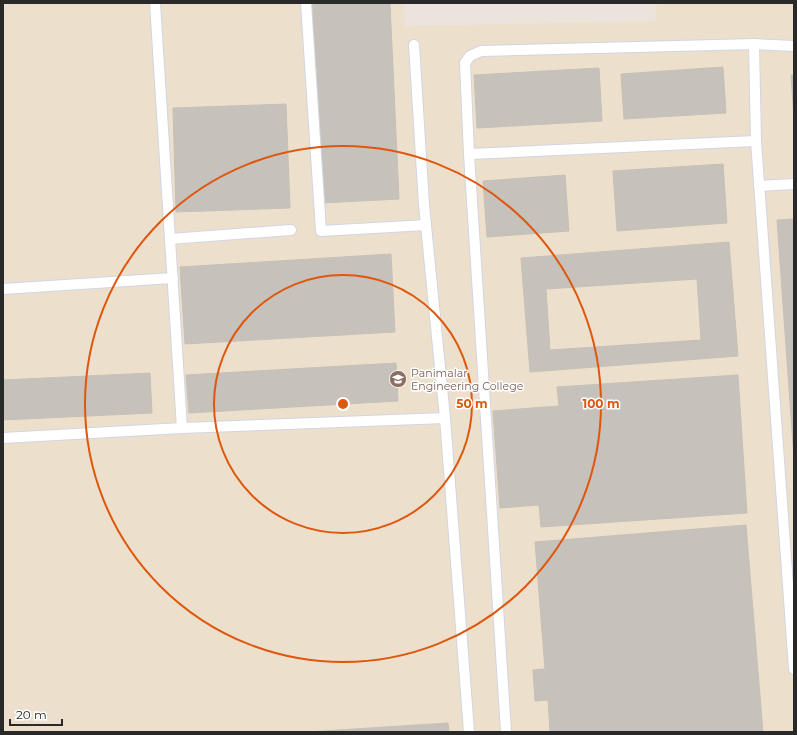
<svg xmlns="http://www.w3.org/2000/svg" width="797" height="735" font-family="Montserrat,sans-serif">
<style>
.education{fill:#ece0cc}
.building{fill:#c6c1bb;stroke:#c6c0b6;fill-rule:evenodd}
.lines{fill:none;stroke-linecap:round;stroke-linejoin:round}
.lane-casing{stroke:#d1d5e2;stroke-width:12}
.lane{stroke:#fff;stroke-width:10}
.ring{fill:none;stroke:#de570d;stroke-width:2}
.labels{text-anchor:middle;stroke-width:3;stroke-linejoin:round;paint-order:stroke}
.education-label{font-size:11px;fill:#785e54;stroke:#fff;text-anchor:start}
.centre{fill:#de570d;stroke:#fff;stroke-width:2}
.ring-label{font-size:12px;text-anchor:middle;font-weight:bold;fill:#de570d;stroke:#fff;stroke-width:3;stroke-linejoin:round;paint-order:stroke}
</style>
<rect width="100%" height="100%" fill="#ebe4dc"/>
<path class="education" d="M 3,3 L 404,3 L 405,26 L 655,21 L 657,3 L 794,3 L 794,732 L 3,732 Z"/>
<g class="building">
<path d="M 312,3 L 390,3 L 399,199 L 322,203 Z"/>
<path d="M 723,67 L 726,113 L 624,119 L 621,74 Z"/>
<path d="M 599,68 L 602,121 L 477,128 L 474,75 Z"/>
<path d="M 791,75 L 794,75 L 794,119 Z"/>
<path d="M 286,104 L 290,208 L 176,212 L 173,108 Z"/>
<path d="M 723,164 L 727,223 L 617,231 L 613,171 Z"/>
<path d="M 565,175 L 569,231 L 487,237 L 483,181 Z"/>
<path d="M 794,219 L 794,459 L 777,220 Z"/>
<path d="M 729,242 L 738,356 L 530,372 L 521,258 ZM 697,279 L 701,340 L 550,350 L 546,289 Z"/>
<path d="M 391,254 L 395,332 L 185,344 L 180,267 Z"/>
<path d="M 396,363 L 398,401 L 189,413 L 186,375 Z"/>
<path d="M 150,373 L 152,413 L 3,420 L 3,380 Z"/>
<path d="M 738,375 L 747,513 L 541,527 L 539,505 L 500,508 L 493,411 L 559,406 L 557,387 Z"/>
<path d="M 746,525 L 763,732 L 550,732 L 548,700 L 535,701 L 533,670 L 545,669 L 535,542 Z"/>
<path d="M 448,723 L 449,732 L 307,732 Z"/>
</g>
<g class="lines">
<defs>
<g id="lane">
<path d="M 155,3 L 182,428"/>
<path d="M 306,3 L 321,231 L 426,225"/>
<path d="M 754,44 L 794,46"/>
<path d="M 414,45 L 424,205 L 445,418 L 469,732"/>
<path d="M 756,141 L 469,154 L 465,63 L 470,56 L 481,51 L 754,44 L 756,141 L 794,669"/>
<path d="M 469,154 L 506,732"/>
<path d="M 759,186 L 794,184"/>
<path d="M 170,239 L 291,230"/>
<path d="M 3,289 L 173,278"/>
<path d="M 3,438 L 182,428 L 445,418"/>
</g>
</defs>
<use href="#lane" class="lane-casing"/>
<use href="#lane" class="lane"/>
</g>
<g class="ring">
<circle cx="343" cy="404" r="129"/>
<circle cx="343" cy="404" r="258"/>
</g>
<defs>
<symbol id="university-disc" viewBox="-11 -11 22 22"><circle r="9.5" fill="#8d6e63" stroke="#fff"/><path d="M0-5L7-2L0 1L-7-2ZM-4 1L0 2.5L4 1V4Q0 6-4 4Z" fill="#fff"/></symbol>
</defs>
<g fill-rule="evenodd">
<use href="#university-disc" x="388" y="369" width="20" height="20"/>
</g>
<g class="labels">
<g class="education-label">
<text x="411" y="377">Panimalar<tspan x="411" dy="13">Engineering College</tspan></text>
</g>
</g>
<circle cx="343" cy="404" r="6" class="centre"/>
<g class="ring-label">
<text x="472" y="408">50 m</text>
<text x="601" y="408">100 m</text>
</g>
<rect width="797" height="735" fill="none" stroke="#292929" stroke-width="8"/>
<path d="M10 719v6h52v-6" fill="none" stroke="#292929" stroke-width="2"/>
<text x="16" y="719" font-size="12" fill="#292929" stroke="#ffffff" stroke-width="3" paint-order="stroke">20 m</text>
</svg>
